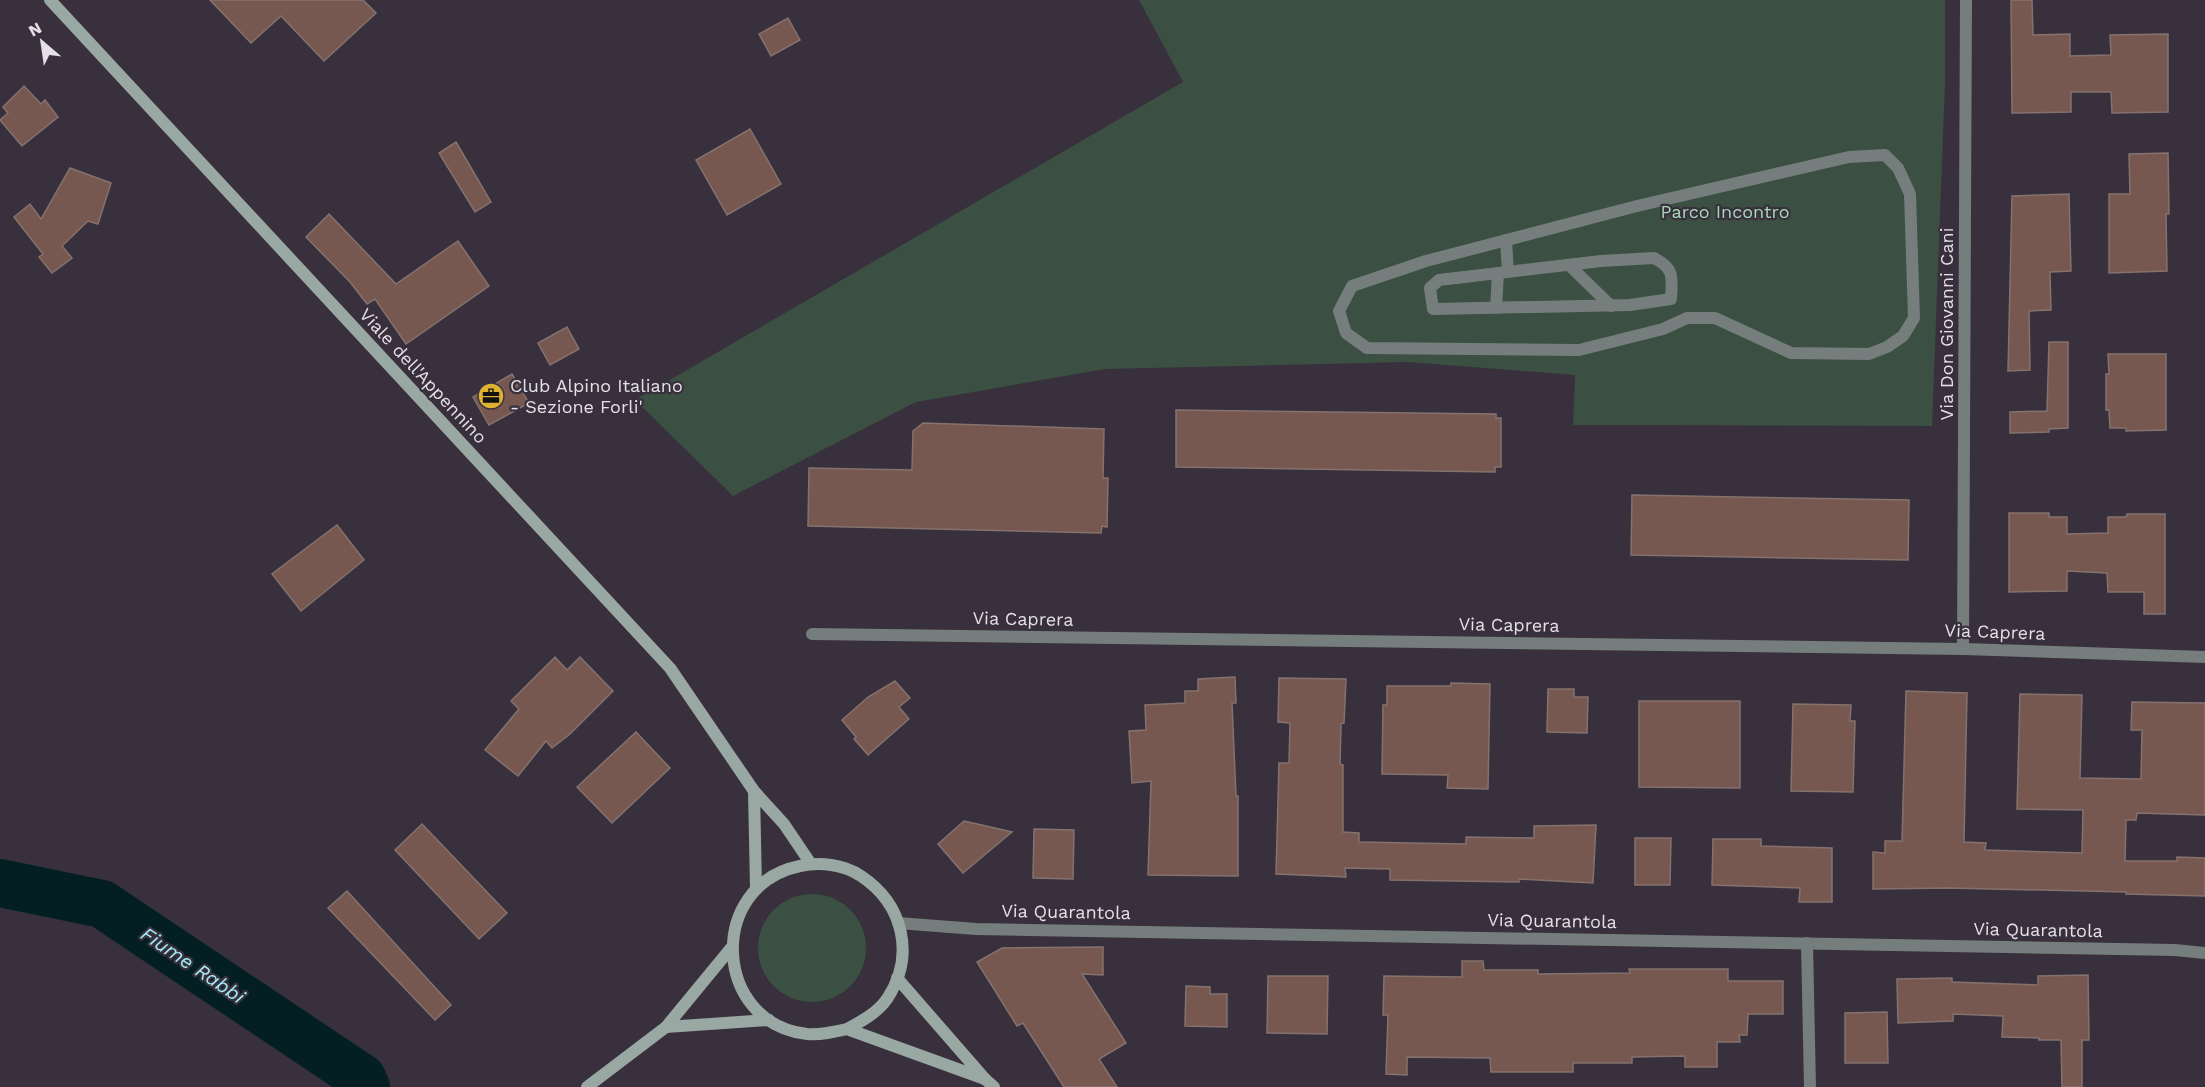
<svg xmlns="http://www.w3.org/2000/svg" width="2205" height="1087" font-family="'Work Sans',sans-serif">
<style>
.green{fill:#3b4f42}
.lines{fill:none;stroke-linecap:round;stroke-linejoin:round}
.river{stroke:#031f24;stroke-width:48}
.building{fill:#765850;stroke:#85726e;stroke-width:1.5}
.service{stroke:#757e7c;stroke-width:12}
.minor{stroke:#757e7c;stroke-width:12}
.tertiary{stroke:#757e7c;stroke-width:12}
.secondary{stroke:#9aa8a4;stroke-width:12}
.labels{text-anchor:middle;stroke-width:4.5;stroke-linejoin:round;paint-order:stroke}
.park-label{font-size:18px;fill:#a6dbb8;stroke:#38303c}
.street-label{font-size:18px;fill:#e5e0e8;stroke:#38303c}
.poi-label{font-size:18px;fill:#e5e0e8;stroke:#38303c;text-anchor:start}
.water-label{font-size:20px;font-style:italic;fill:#a3eaf8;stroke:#38303c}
</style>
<rect width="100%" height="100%" fill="#38303c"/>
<g class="green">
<path d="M 1139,0 L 1945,0 L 1945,84 L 1932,426 L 1573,425 L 1575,375 L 1408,362 L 1105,369 L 916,402 L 733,496 L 635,400 L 1183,82 Z"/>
<circle cx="812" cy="948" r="54"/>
</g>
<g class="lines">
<path class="river" d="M 0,883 L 102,904 L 362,1078 L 366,1087"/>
</g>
<g class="building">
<path d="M 210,0 L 363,0 L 376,13 L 324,61 L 281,16 L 251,43 Z"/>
<path d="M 2011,0 L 2032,0 L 2033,35 L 2070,34 L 2070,56 L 2111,55 L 2110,35 L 2168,34 L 2168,112 L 2112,113 L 2111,92 L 2071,92 L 2071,112 L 2012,113 Z"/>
<path d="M 788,18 L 800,40 L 771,56 L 759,34 Z"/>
<path d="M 24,86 L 41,104 L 45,100 L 58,117 L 22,146 L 0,120 L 8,113 L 3,107 Z"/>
<path d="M 750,129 L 781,184 L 727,215 L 696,160 Z"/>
<path d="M 456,142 L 491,202 L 475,212 L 439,153 Z"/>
<path d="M 2168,153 L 2169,214 L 2166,214 L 2167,271 L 2109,273 L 2109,194 L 2130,194 L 2129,154 Z"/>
<path d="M 70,168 L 111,183 L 98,224 L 88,221 L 62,246 L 72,258 L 52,273 L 39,257 L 43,254 L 14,217 L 30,204 L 41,219 Z"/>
<path d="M 2069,194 L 2071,271 L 2050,272 L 2051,310 L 2029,311 L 2030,370 L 2008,371 L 2012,196 Z"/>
<path d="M 329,214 L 396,284 L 458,241 L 489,286 L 406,344 L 375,299 L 367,304 L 350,282 L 306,237 Z"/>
<path d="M 567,327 L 579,349 L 550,365 L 538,343 Z"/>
<path d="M 2049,342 L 2068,342 L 2068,428 L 2049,429 L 2049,432 L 2010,433 L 2010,412 L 2047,411 Z"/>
<path d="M 2108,354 L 2166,354 L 2166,430 L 2126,431 L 2126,428 L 2110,428 L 2109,410 L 2106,410 L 2106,374 L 2109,374 Z"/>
<path d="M 512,374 L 529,403 L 489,425 L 473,397 Z"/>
<path d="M 1176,410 L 1496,414 L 1496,418 L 1501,418 L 1501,467 L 1495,467 L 1495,472 L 1176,467 Z"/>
<path d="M 923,423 L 1104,429 L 1103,478 L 1108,478 L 1107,527 L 1102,526 L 1101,533 L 808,526 L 809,468 L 912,470 L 913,431 Z"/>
<path d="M 1632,495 L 1909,500 L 1908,560 L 1631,555 Z"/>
<path d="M 2009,513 L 2049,513 L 2049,517 L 2067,517 L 2067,534 L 2108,533 L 2108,517 L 2126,517 L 2127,514 L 2165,514 L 2165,614 L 2144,614 L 2144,592 L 2108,592 L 2107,573 L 2067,571 L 2067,591 L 2009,592 Z"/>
<path d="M 337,525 L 364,560 L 301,611 L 272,574 Z"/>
<path d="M 555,657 L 567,670 L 580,657 L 613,691 L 570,734 L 552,748 L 546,741 L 518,776 L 485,750 L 519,709 L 511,701 Z"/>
<path d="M 1235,677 L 1236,703 L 1232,703 L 1236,796 L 1238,796 L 1238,876 L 1148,875 L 1151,781 L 1132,783 L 1129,731 L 1146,730 L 1145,705 L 1185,703 L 1185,691 L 1198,691 L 1198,679 Z"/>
<path d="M 1279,678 L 1346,679 L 1344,723 L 1341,724 L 1340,764 L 1343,765 L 1343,832 L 1359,833 L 1359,842 L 1466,844 L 1466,837 L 1534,838 L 1534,826 L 1596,825 L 1593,883 L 1519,879 L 1519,882 L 1390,880 L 1390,869 L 1345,868 L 1346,877 L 1276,874 L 1279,763 L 1289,763 L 1290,723 L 1278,722 Z"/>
<path d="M 895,681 L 910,698 L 899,707 L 909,719 L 868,755 L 854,739 L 856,737 L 842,720 L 868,697 Z"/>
<path d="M 1451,683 L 1490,684 L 1488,789 L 1447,788 L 1448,775 L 1382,774 L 1383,705 L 1387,705 L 1387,686 L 1451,686 Z"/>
<path d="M 1548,689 L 1574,689 L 1574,697 L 1588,697 L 1587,733 L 1547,732 Z"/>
<path d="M 1906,691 L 1967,693 L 1964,842 L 1986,843 L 1985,850 L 2082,853 L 2083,810 L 2017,809 L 2020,694 L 2082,695 L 2080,778 L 2141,779 L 2142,730 L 2131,730 L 2132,702 L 2205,703 L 2205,815 L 2137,813 L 2136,820 L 2126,820 L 2125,861 L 2177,861 L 2177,857 L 2205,858 L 2205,896 L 2126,894 L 2126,892 L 1950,888 L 1873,889 L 1873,852 L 1885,853 L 1885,841 L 1902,841 Z"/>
<path d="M 1639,701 L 1740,701 L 1740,788 L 1639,787 Z"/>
<path d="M 1793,704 L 1851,705 L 1850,721 L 1855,721 L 1853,792 L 1791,791 Z"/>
<path d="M 636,732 L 670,768 L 612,823 L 577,787 Z"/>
<path d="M 964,821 L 1012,832 L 963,873 L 938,844 Z"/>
<path d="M 422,824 L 507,913 L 479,939 L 395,850 Z"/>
<path d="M 1034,829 L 1074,830 L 1073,879 L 1033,878 Z"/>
<path d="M 1635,838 L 1671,838 L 1670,885 L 1635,885 Z"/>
<path d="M 1713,839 L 1761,839 L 1761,846 L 1832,848 L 1832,902 L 1799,902 L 1800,888 L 1712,885 Z"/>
<path d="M 347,891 L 451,1005 L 435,1020 L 328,908 Z"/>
<path d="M 1103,947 L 1103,975 L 1082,974 L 1126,1043 L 1099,1059 L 1117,1087 L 1064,1087 L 1023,1023 L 1017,1026 L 977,962 L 1002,948 Z"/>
<path d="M 1462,961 L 1483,961 L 1484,970 L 1538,970 L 1538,974 L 1630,973 L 1629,969 L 1728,969 L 1728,981 L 1783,981 L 1783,1014 L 1748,1014 L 1747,1035 L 1739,1035 L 1740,1042 L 1717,1042 L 1717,1067 L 1685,1067 L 1685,1056 L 1632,1057 L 1632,1063 L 1573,1063 L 1573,1072 L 1491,1072 L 1490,1058 L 1407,1057 L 1407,1075 L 1386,1074 L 1388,1015 L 1383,1015 L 1384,976 L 1462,977 Z"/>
<path d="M 2088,975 L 2089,1040 L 2082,1040 L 2082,1087 L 2062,1087 L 2061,1040 L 2039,1040 L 2039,1038 L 2002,1037 L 2003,1016 L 1953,1014 L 1953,1021 L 1898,1023 L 1897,979 L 1952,978 L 1952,982 L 2038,985 L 2038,976 Z"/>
<path d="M 1268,976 L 1328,976 L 1327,1034 L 1267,1033 Z"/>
<path d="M 1186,986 L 1210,987 L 1210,994 L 1227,994 L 1227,1027 L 1185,1026 Z"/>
<path d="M 1887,1012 L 1888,1063 L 1845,1063 L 1845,1013 Z"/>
</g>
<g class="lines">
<g class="service">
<path d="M 1885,155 L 1898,168 L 1910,194 L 1914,318 L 1903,336 L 1887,347 L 1869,354 L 1791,353 L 1715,318 L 1687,318 L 1663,329 L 1579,350 L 1367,348 L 1346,333 L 1339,311 L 1352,286 L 1426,261 L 1637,206 L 1849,157 Z"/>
<path d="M 1506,240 L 1508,272"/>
<path d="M 1654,258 C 1675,269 1672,277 1671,299 L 1630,305 L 1433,309 L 1430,288 L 1439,280 L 1601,261 Z"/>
<path d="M 1569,265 L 1611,306"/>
<path d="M 1496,308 L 1498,273"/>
</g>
<g class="minor">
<path d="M 812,634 L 1963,649 L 2205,657"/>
<path d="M 1963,649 L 1966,0"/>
<path d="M 1807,943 L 1810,1087"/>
</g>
<path class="tertiary" d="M 898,923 L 976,929 L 2175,950 L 2205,953"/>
<g class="secondary">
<path d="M 50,0 L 670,668 L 754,791 L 784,824 L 811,864"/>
<path d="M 754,791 L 756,889"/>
<path d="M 897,978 L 985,1079 L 994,1087"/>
<path d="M 666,1027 L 769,1020"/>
<path d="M 847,1029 C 862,1021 877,1013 887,999 C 916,955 903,904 861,876 C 843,864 820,862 800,866 C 706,885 713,1024 807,1034 C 821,1035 834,1032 847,1029 L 985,1079"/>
<path d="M 587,1087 L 666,1027 L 731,948"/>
</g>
</g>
<defs>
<symbol id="office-disc" viewBox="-11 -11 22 22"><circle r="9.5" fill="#deb133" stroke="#38303c"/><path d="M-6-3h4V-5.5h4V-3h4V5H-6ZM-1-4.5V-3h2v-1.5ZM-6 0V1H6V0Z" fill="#111"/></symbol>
</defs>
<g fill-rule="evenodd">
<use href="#office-disc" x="476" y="381" width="30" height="30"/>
</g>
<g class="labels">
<g class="park-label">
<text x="1725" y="218">Parco Incontro</text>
</g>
<g class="street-label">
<text transform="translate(1947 324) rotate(-90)" y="6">Via Don Giovanni Cani</text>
<text transform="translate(423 376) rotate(47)" y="6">Viale dell'Appennino</text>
<text transform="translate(1023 619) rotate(1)" y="6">Via Caprera</text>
<text transform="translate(1509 625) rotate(1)" y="6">Via Caprera</text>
<text transform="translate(1995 632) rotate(2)" y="6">Via Caprera</text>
<text transform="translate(1066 912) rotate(1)" y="6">Via Quarantola</text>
<text transform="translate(1552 921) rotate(1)" y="6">Via Quarantola</text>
<text transform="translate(2038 930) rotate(1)" y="6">Via Quarantola</text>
</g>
<g class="poi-label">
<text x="510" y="392">Club Alpino Italiano<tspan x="510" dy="21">- Sezione Forli'</tspan></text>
</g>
<g class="water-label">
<text transform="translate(193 965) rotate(34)" y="7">Fiume Rabbi</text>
</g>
</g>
<g transform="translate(42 42) rotate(331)" stroke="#38303c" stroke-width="4.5" paint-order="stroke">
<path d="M0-4.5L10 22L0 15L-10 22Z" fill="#e5e0e8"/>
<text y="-9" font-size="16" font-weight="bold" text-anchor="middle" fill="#e5e0e8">N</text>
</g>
</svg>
